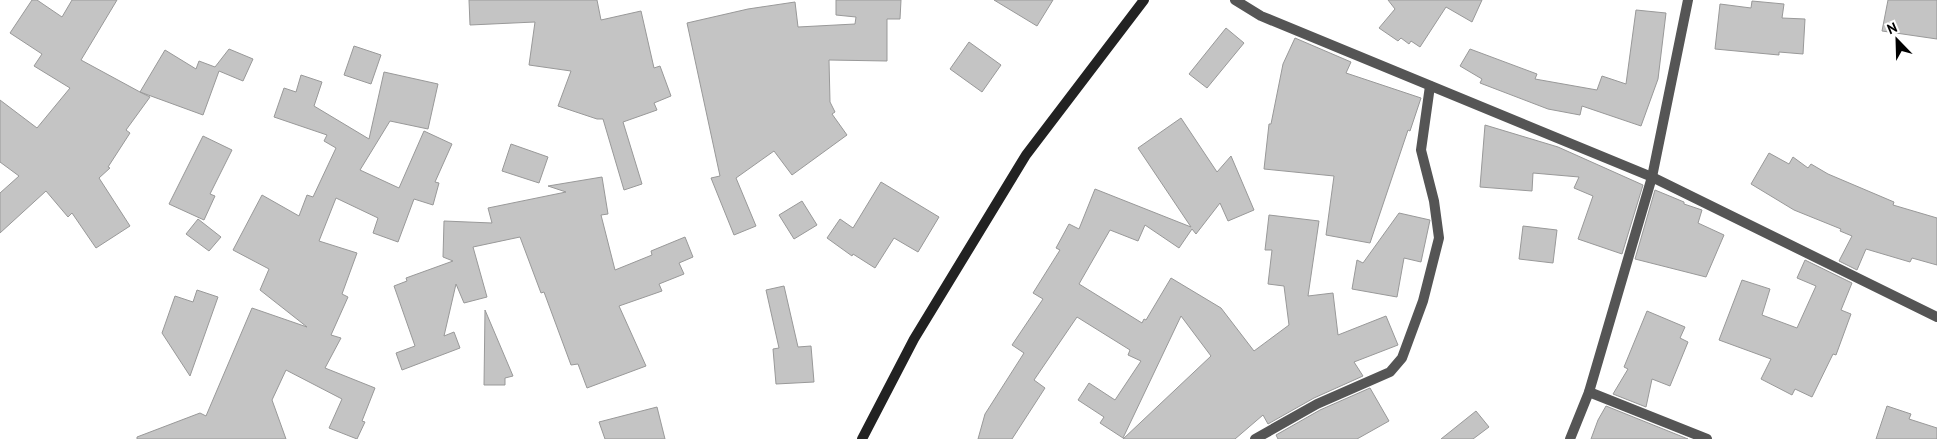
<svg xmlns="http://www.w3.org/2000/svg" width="1937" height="439" font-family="'PT Sans',sans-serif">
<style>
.building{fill:#c4c4c4;stroke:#999}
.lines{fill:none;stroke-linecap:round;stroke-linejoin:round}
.lane{stroke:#555;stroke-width:10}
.street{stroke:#555;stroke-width:10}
.secondary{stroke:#222;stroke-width:10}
</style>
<rect width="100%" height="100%" fill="#fff"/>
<g class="building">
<path d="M 32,0 L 37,0 L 62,17 L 72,0 L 117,0 L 81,60 L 140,92 L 165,50 L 196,69 L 199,61 L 215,67 L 229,49 L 253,59 L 243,81 L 219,71 L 203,115 L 140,92 L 150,97 L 126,130 L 130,133 L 108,167 L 110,168 L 99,178 L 130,226 L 96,248 L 72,213 L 68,217 L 46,191 L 0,233 L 0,193 L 19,176 L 0,162 L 0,100 L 37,128 L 70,88 L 34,66 L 42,54 L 10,33 Z"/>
<path d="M 469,0 L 597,0 L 601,20 L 641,11 L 654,68 L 660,66 L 671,96 L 654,103 L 657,110 L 623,122 L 642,184 L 624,190 L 603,119 L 597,119 L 558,106 L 571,71 L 529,65 L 535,22 L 470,25 Z"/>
<path d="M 836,0 L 901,0 L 900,19 L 887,19 L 887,61 L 829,60 L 830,102 L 835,112 L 832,114 L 847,135 L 792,175 L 774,151 L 736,178 L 756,226 L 734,235 L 711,178 L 720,176 L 687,23 L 748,9 L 795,2 L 798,27 L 855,24 L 856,17 L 836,15 Z"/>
<path d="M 994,0 L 1053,0 L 1037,26 Z"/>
<path d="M 1388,0 L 1482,0 L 1472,22 L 1446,7 L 1420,47 L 1411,41 L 1409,44 L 1401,38 L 1398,41 L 1379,28 L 1395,9 Z"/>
<path d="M 1888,0 L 1937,0 L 1937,39 L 1882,31 Z"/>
<path d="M 1752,1 L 1784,4 L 1782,18 L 1805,19 L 1803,54 L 1779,52 L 1779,55 L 1715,49 L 1720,4 L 1751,8 Z"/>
<path d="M 1636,10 L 1666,13 L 1658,79 L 1641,126 L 1582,106 L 1580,115 L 1548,109 L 1480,83 L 1482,79 L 1460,66 L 1470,49 L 1537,74 L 1535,79 L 1597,90 L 1602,76 L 1626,84 Z"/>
<path d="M 1226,28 L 1244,43 L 1207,88 L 1189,74 Z"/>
<path d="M 1295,38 L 1351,62 L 1346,73 L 1421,98 L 1410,131 L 1408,130 L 1370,243 L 1326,235 L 1334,176 L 1264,169 L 1269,124 L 1271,124 L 1283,64 Z"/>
<path d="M 969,42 L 1001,65 L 982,92 L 950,69 Z"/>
<path d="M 354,46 L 381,55 L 371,84 L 344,75 Z"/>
<path d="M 384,72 L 438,84 L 428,129 L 390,121 L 360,170 L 399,188 L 424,131 L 452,144 L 435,182 L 439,183 L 433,205 L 414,199 L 398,242 L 373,233 L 378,218 L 336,198 L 319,241 L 357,253 L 342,294 L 348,297 L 331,335 L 341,338 L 325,368 L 375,388 L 362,421 L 365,422 L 357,439 L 329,428 L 342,399 L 286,370 L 272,400 L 286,439 L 137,439 L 137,437 L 200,413 L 206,416 L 252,308 L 307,327 L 260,290 L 269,269 L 233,250 L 262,195 L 299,216 L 307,195 L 313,197 L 336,148 L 324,141 L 327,135 L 274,117 L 284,88 L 296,92 L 301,75 L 322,82 L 314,106 L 369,139 Z"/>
<path d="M 1181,118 L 1217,172 L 1231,156 L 1254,210 L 1228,221 L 1220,203 L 1196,234 L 1192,229 L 1179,248 L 1145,225 L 1138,241 L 1110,230 L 1079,284 L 1142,323 L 1144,319 L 1146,320 L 1171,278 L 1221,308 L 1254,351 L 1289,325 L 1284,286 L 1268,284 L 1272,250 L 1265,250 L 1269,215 L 1319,221 L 1308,296 L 1333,293 L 1338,335 L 1386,316 L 1398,345 L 1354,362 L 1363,376 L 1314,398 L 1268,424 L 1263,415 L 1235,439 L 1123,439 L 1211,356 L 1181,316 L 1123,438 L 1100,423 L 1104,417 L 1078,400 L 1089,383 L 1115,400 L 1141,361 L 1128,355 L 1130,350 L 1077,317 L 1034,380 L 1045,388 L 1012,439 L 978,439 L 985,414 L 1024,353 L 1012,345 L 1043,299 L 1033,293 L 1060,250 L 1056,248 L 1069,224 L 1079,229 L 1095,189 L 1191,227 L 1138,148 Z"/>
<path d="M 1485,125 L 1558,147 L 1643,185 L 1622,254 L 1578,239 L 1593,196 L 1574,188 L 1579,177 L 1533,173 L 1532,191 L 1480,187 Z"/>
<path d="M 203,136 L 232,150 L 210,194 L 215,196 L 204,220 L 169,204 Z"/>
<path d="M 511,144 L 548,157 L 539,183 L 502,171 Z"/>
<path d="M 1769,153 L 1789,164 L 1793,157 L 1808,168 L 1811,164 L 1828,174 L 1894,202 L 1893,205 L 1937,218 L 1937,265 L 1912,258 L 1910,262 L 1866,249 L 1857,270 L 1839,261 L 1852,236 L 1840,231 L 1841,229 L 1794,210 L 1751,184 Z"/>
<path d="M 602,177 L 608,214 L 601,215 L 615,270 L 652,255 L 651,251 L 685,237 L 693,257 L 679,263 L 684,274 L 659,284 L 662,291 L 619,306 L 646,366 L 587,388 L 578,364 L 571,365 L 544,292 L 541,293 L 520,237 L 473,247 L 487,297 L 464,303 L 456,284 L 444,336 L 454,332 L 460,348 L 402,370 L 396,353 L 415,346 L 394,286 L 407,281 L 406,278 L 453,261 L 443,257 L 444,221 L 492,223 L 488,208 L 566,192 L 548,186 Z"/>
<path d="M 881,182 L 939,217 L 918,252 L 894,238 L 875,268 L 853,254 L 852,256 L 827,238 L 840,219 L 853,228 Z"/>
<path d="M 1655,190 L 1684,202 L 1684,204 L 1702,210 L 1698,223 L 1724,235 L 1706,277 L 1635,259 Z"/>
<path d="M 802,201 L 817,225 L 794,239 L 779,215 Z"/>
<path d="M 1399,213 L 1430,220 L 1421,262 L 1404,258 L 1397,297 L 1352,289 L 1357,260 L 1363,263 Z"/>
<path d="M 198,219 L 221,237 L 209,251 L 186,234 Z"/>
<path d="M 1523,226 L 1557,230 L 1553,263 L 1519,259 Z"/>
<path d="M 1805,260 L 1852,283 L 1841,310 L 1851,314 L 1836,355 L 1833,354 L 1812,397 L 1795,389 L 1792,395 L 1761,379 L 1771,359 L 1719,340 L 1742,280 L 1770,289 L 1762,315 L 1797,328 L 1816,286 L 1797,278 Z"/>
<path d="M 784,286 L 798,347 L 811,346 L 814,382 L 776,384 L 773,349 L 779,348 L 766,290 Z"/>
<path d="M 197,290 L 218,297 L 190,376 L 162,333 L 175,296 L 193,302 Z"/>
<path d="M 485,310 L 513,376 L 505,378 L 505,385 L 484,385 Z"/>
<path d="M 1647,311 L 1685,327 L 1680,338 L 1688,342 L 1670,386 L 1652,379 L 1646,407 L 1613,394 L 1628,369 L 1624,367 Z"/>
<path d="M 1370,388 L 1389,421 L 1357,439 L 1278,439 L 1276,435 L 1320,410 Z"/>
<path d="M 1606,406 L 1688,439 L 1591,439 L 1598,420 Z"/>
<path d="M 1887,406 L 1911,414 L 1909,419 L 1937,428 L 1937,439 L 1876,439 Z"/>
<path d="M 657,407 L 665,439 L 605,439 L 599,422 Z"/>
<path d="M 1476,411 L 1489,427 L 1473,439 L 1441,439 Z"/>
</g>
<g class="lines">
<path class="lane" d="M 1652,177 L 1688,0"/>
<g class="street">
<path d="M 1235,0 L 1261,16 L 1652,177 L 1937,317"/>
<path d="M 1589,392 L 1707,439"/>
<path d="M 1255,439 L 1317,404 L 1390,372 L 1402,358 L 1423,301 L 1439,238 L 1434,201 L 1421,150 L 1430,86"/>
<path d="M 1570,439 L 1589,392 L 1652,177"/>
</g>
<path class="secondary" d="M 862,439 L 914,339 L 1026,155 L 1144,0"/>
</g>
<g transform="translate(1897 40) rotate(337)" stroke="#ffffff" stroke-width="4" paint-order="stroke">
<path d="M0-4L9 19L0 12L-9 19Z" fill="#000000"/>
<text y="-8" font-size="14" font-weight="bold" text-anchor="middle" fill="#000000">N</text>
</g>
</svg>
